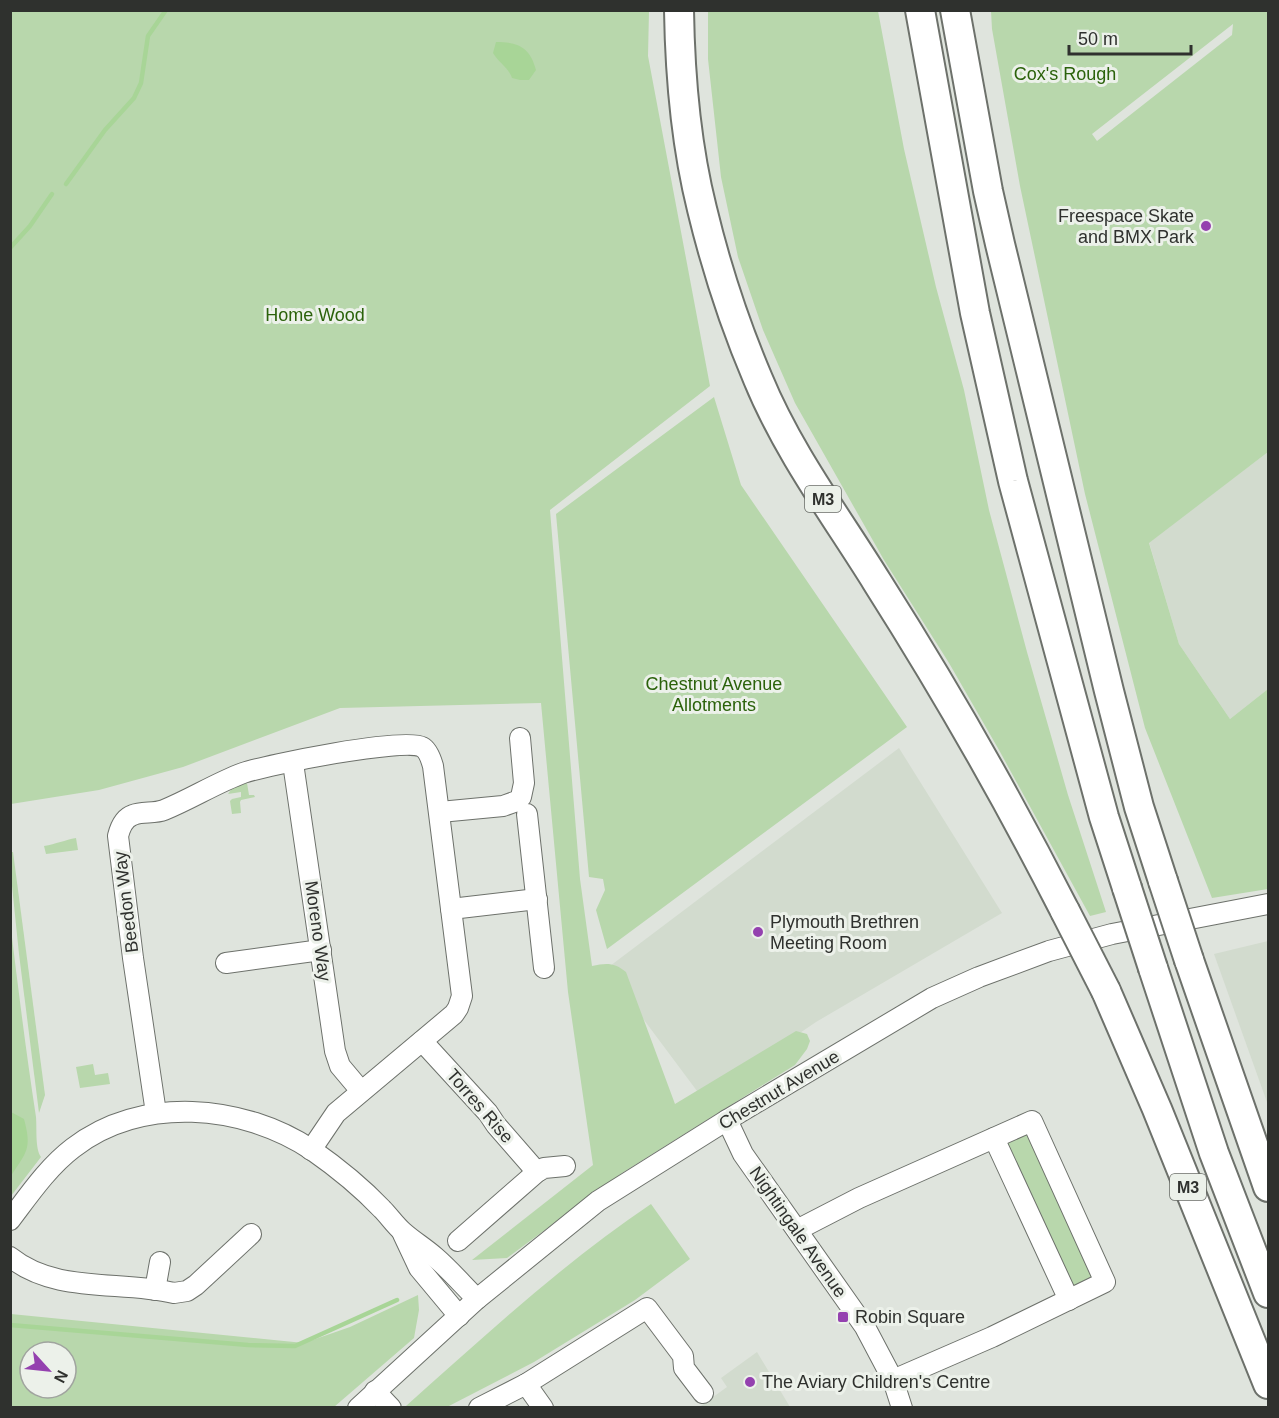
<svg xmlns="http://www.w3.org/2000/svg" width="1279" height="1418" font-family="Arial,sans-serif">
<style>
.built{fill:#d2dbce}
.green{fill:#b8d7ac;fill-rule:evenodd}
.water{fill:#a8d597}
.lines{fill:none;stroke-linecap:round;stroke-linejoin:round}
.stream{stroke:#a8d597;stroke-width:4.5}
.minor-casing{stroke:#6d716b;stroke-width:22}
.highway-casing{stroke:#6d716b;stroke-width:32}
.minor{stroke:#fff;stroke-width:20}
.highway{stroke:#fff;stroke-width:28}
.highway-bridge-casing{stroke:#6d716b;stroke-width:32;stroke-linecap:butt}
.highway-bridge{stroke:#fff;stroke-width:28}
.poi-dot{fill:#9441af;stroke:#ecf1ea;stroke-width:2}
.labels{text-anchor:middle;stroke-width:6;stroke-linejoin:round;paint-order:stroke}
.shield{fill:#ecf1ea;stroke:#686b66;stroke-width:1.5}
.shield-label{font-size:16px;font-weight:bold;fill:#2f312e}
.park-label{font-size:18px;fill:#2b620b;stroke:#ecf1ea}
.poi-label{font-size:18px;fill:#2f312e;stroke:#ecf1ea;text-anchor:start}
.street-label{font-size:18px;fill:#2f312e;stroke:#ecf1ea}
</style>
<rect width="100%" height="100%" fill="#dfe4dd"/>
<g class="built">
<path d="M 1268,452 L 1268,689 L 1230,719 L 1179,644 L 1149,542 Z"/>
<path d="M 899,748 L 1002,913 L 816,1022 L 703,1099 L 606,969 Z"/>
<path d="M 1268,941 L 1268,1105 L 1214,954 Z"/>
<path d="M 757,1352 L 790,1407 L 698,1408 L 727,1387 L 721,1378 Z"/>
</g>
<g class="green">
<path d="M 11,11 L 649,11 L 648,56 L 710,386 L 550,510 L 580,879 L 592,966 C 606,963 614,962 626,972 L 675,1104 L 796,1031 L 807,1034 L 810,1041 L 807,1049 L 795,1065 L 622,1173 L 507,1258 L 472,1260 L 593,1165 L 568,992 L 541,703 L 340,708 L 183,767 L 99,790 L 11,804 Z"/>
<path d="M 708,11 L 878,11 L 904,149 L 936,287 L 964,390 L 989,510 L 1027,652 L 1068,795 L 1106,912 L 1090,916 L 999,750 L 949,663 L 884,560 L 795,403 L 763,330 L 738,257 L 721,177 L 708,59 Z"/>
<path d="M 991,11 L 1268,11 L 1268,452 L 1149,543 L 1179,644 L 1230,719 L 1268,689 L 1268,889 L 1212,898 L 1145,728 L 1085,494 L 1020,186 L 992,29 ZM 1233,24 L 1232,35 L 1097,141 L 1092,134 Z"/>
<path d="M 714,397 L 741,485 L 907,727 L 607,949 L 596,910 L 605,890 L 603,879 L 589,877 L 556,514 Z"/>
<path d="M 247,783 L 249,795 L 254,795 L 255,797 L 241,800 L 240,802 L 241,813 L 232,814 L 230,801 L 232,799 L 241,797 L 241,792 L 228,794 L 232,788 Z"/>
<path d="M 76,838 L 78,850 L 46,854 L 44,846 C 56,844 65,840 76,838 Z"/>
<path d="M 10,852 L 13,852 L 45,1095 L 39,1113 L 19,954 L 11,876 Z"/>
<path d="M 10,921 C 18,987 26,1052 36,1117 C 37,1129 35,1149 41,1157 L 11,1196 Z"/>
<path d="M 93,1064 L 95,1075 L 108,1073 L 110,1084 L 80,1088 L 76,1067 Z"/>
<path d="M 1027,1134 L 1031,1136 L 1095,1277 L 1075,1287 L 1070,1284 L 1006,1147 L 1007,1142 Z"/>
<path d="M 651,1204 L 690,1259 L 635,1300 L 534,1362 L 447,1407 L 406,1406 C 485,1336 563,1263 651,1204 Z"/>
<path d="M 418,1295 L 419,1310 L 414,1338 L 334,1407 L 11,1407 L 11,1314 L 304,1343 L 350,1327 ZM 30,1352 L 66,1352 L 66,1388 L 30,1388 Z"/>
</g>
<g class="water">
<path d="M 496,42 C 518,42 530,47 536,70 L 529,80 L 520,80 L 512,78 C 508,67 499,63 493,53 Z"/>
<path d="M 11,1112 L 24,1119 C 32,1149 27,1151 11,1176 Z"/>
</g>
<g class="lines">
<g class="stream">
<path d="M 66,184 L 105,130 L 134,98 L 141,83 L 148,36 L 166,10"/>
<path d="M 10,248 L 30,226 L 52,194"/>
<path d="M 10,1325 L 248,1345 L 295,1346 L 397,1300"/>
</g>
<defs>
<g id="minor">
<path d="M 293,763 L 335,1051 L 340,1066 L 361,1091"/>
<path d="M 440,812 L 503,806 L 517,801 L 521,797 L 524,783 L 520,738"/>
<path d="M 527,814 L 544,968"/>
<path d="M 451,909 L 537,899"/>
<path d="M 226,963 L 321,950"/>
<path d="M 422,1041 L 488,1113 L 496,1125 L 537,1172"/>
<path d="M 156,1113 L 133,958 L 118,836 C 120,828 124,818 133,815 C 142,811 154,814 164,810 C 191,799 216,783 243,773 C 266,765 405,737 422,747 C 428,750 431,759 433,766 L 462,996 L 458,1008 L 454,1014 L 336,1113 L 311,1150"/>
<path d="M 727,1120 L 743,1154 L 865,1327 L 893,1380 L 902,1408"/>
<path d="M 994,1138 L 1069,1300"/>
<path d="M 10,1220 C 29,1195 48,1167 73,1148 C 141,1095 243,1104 312,1150 C 335,1166 362,1188 382,1209 C 389,1216 395,1225 403,1232 C 413,1241 425,1248 435,1257 C 450,1270 463,1285 477,1299"/>
<path d="M 797,1230 L 859,1198 L 1032,1121 L 1105,1282 L 992,1337 L 893,1380"/>
<path d="M 403,1234 L 419,1268 L 459,1316"/>
<path d="M 458,1241 L 537,1172 L 544,1168 L 565,1166"/>
<path d="M 10,1257 C 56,1294 120,1280 174,1293 L 187,1291 L 196,1285 L 251,1234"/>
<path d="M 155,1290 L 160,1262"/>
<path d="M 526,1384 L 543,1408"/>
<path d="M 375,1391 L 391,1408"/>
<path d="M 358,1408 L 477,1299 L 598,1201 L 727,1120 L 932,998 L 979,977 L 1049,951 L 1112,934 L 1268,904"/>
<path d="M 479,1408 L 526,1384 L 647,1308 L 683,1356 L 684,1368 L 703,1393"/>
</g>
<g id="highway">
<path d="M 679,10 C 680,76 686,145 702,209 C 716,267 735,325 758,379 C 788,452 836,516 877,582 C 945,689 1008,799 1065,911"/>
<path d="M 920,10 L 975,313 L 1013,481 L 1104,817 L 1127,888"/>
<path d="M 955,10 L 988,191 L 1000,244 L 1109,691 L 1139,807 L 1163,881"/>
<path d="M 1189,960 L 1268,1187"/>
<path d="M 1153,968 L 1214,1153 L 1268,1293"/>
<path d="M 1106,991 L 1157,1109 L 1268,1384"/>
</g>
</defs>
<use href="#minor" class="minor-casing"/>
<use href="#highway" class="highway-casing"/>
<use href="#minor" class="minor"/>
<use href="#highway" class="highway"/>
<defs>
<g id="highway-bridge">
<path d="M 1163,881 L 1189,960"/>
<path d="M 1127,888 L 1153,968"/>
<path d="M 1065,911 L 1106,991"/>
</g>
</defs>
<use href="#highway-bridge" class="highway-bridge-casing"/>
<use href="#highway-bridge" class="highway-bridge"/>
</g>
<g class="poi-dot">
<circle cx="1206" cy="226" r="6"/>
<circle cx="758" cy="932" r="6"/>
<rect x="837" y="1311" width="12" height="12" rx="3"/>
<circle cx="750" cy="1382" r="6"/>
</g>
<g class="labels">
<g class="shield">
<rect x="805" y="486" width="36" height="26" rx="4.5"/>
<rect x="1170" y="1174" width="36" height="26" rx="4.5"/>
</g>
<g class="shield-label">
<text x="823" y="505">M3</text>
<text x="1188" y="1193">M3</text>
</g>
<g class="park-label">
<text x="1065" y="80">Cox's Rough</text>
<text x="315" y="321">Home Wood</text>
<text x="714" y="690">Chestnut Avenue<tspan x="714" dy="21">Allotments</tspan></text>
</g>
<g class="poi-label">
<text x="1194" y="222" text-anchor="end">Freespace Skate<tspan x="1194" dy="21">and BMX Park</tspan></text>
<text x="770" y="928">Plymouth Brethren<tspan x="770" dy="21">Meeting Room</tspan></text>
<text x="855" y="1323">Robin Square</text>
<text x="762" y="1388">The Aviary Children's Centre</text>
</g>
<g class="street-label">
<text transform="translate(126 902) rotate(-97)" y="6">Beedon Way</text>
<text transform="translate(318 931) rotate(82)" y="6">Moreno Way</text>
<text transform="translate(779 1090) rotate(-31)" y="6">Chestnut Avenue</text>
<text transform="translate(480 1106) rotate(49)" y="6">Torres Rise</text>
<text transform="translate(798 1232) rotate(55)" y="6">Nightingale Avenue</text>
</g>
</g>
<rect width="1279" height="1418" fill="none" stroke="#2f312e" stroke-width="24"/>
<g transform="translate(48 1370) rotate(117)"><circle r="28" fill="#ecf1ea" stroke="#a0a49f" stroke-width="1.5"/>
<path d="M0-4.5L10 22L0 15L-10 22Z" fill="#9441af"/>
<text y="-9" font-size="16" font-weight="bold" text-anchor="middle" fill="#2f312e">N</text>
</g>
<path d="M1069 45v9h122v-9" fill="none" stroke="#2f312e" stroke-width="3"/>
<text x="1078" y="45" font-size="18" fill="#2f312e" stroke="#ecf1ea" stroke-width="4.5" paint-order="stroke">50 m</text>
</svg>
